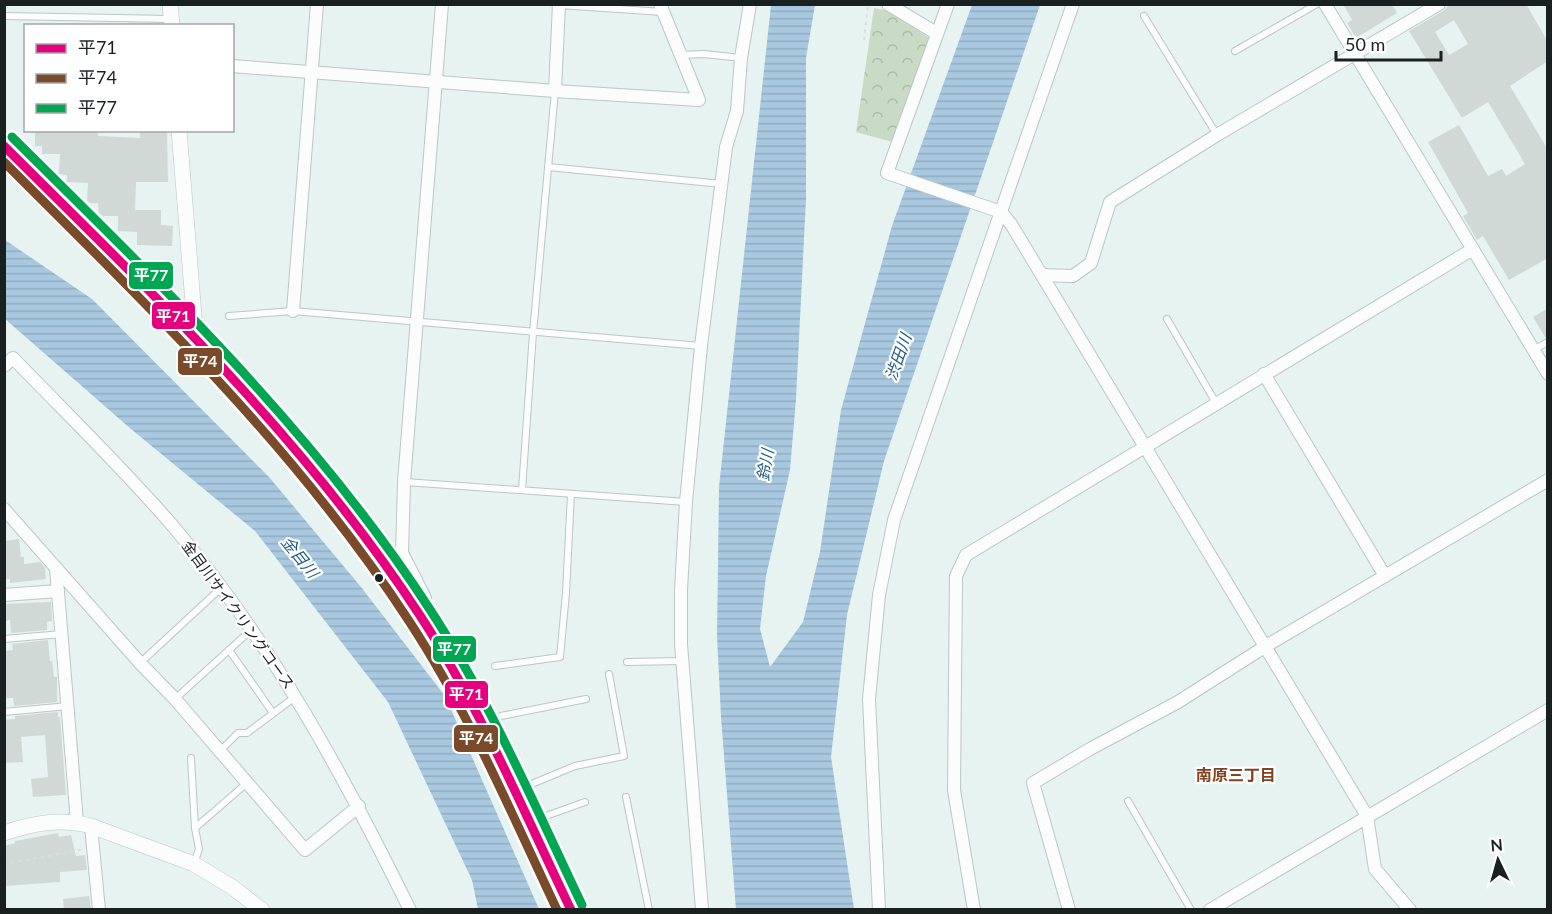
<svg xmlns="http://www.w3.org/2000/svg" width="1552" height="914" font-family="Lato,'Noto Sans JP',sans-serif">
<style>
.park{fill:url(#park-crowns)}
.water{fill:url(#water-rules)}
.building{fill:#d0d9d6;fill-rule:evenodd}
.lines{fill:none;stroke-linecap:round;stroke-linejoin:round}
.service-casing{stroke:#bcc6c4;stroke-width:8}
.minor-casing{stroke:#bcc6c4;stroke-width:14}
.tertiary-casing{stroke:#bcc6c4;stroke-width:16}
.primary-casing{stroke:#bcc6c4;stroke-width:20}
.path{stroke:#d9dedd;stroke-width:2;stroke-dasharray:3 4.5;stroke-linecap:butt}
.service{stroke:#fbfdfd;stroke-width:6}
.minor{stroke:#fbfdfd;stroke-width:12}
.tertiary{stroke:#fbfdfd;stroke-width:15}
.primary{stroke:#fbfdfd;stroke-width:18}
.bus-1-casing{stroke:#fff;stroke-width:14}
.bus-2-casing{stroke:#fff;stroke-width:14}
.bus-3-casing{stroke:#fff;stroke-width:14}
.bus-1{stroke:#e5007d;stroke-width:9}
.bus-2{stroke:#7a4b2a;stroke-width:9}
.bus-3{stroke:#00a651;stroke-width:9}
.bus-dot{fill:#192120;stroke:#fff;stroke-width:2}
.labels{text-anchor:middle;stroke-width:4.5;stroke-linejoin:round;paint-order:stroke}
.street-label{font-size:15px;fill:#192120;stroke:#fff}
.water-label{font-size:16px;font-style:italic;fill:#1c5a86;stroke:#fff}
.neighbourhood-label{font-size:16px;font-weight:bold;fill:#824220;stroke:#fff}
.line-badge{stroke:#fff;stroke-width:2}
.badge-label{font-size:16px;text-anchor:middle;font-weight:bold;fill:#fff}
</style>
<defs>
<pattern id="park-crowns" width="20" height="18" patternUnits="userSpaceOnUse" patternTransform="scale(1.5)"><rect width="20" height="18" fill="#c9dbc4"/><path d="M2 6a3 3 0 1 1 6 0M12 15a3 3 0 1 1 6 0" fill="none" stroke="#acbca8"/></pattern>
<pattern id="water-rules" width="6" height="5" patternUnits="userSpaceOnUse" patternTransform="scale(1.5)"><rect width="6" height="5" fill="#a8c8e0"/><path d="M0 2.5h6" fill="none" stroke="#90acc0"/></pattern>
</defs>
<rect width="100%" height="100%" fill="#e6f3f1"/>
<path class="park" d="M 874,8 L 894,12 L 929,38 L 892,142 L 856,132 Z"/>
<g class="water">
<path d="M 771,5 L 815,5 L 806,58 L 806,199 L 796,399 L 790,470 L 766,576 L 760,629 L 770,667 L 803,622 L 820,552 L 841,410 L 892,226 L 972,5 L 1040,5 L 884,461 L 847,615 L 831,757 L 854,909 L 736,910 L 721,717 L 717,636 L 719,487 Z"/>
<path d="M 5,240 L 92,299 L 269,477 L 361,587 L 445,696 L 539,909 L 478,909 L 472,880 L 388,702 L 255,531 L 131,429 L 5,319 Z"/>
</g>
<g class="building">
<path d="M 1343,4 L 1392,4 L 1397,13 L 1356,38 L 1347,23 L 1352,20 Z"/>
<path d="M 1450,4 L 1526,4 L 1548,42 L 1548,61 L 1510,86 L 1548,150 L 1548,258 L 1509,280 L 1483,236 L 1477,240 L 1463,216 L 1468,213 L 1428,142 L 1459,125 L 1488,176 L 1502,169 L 1506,176 L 1525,164 L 1488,102 L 1462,118 L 1409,31 L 1443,11 ZM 1454,20 L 1468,44 L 1449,55 L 1435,32 Z"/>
<path d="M 35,130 L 98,132 L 98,136 L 140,138 L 140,131 L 167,131 L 168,182 L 136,182 L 135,210 L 161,210 L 161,225 L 173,226 L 172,246 L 137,245 L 137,232 L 118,231 L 118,216 L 103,216 L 99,213 L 98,203 L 90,203 L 87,200 L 88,183 L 67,182 L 67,175 L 59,174 L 60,154 L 42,154 L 42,146 L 35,146 Z"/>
<path d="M 1548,308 L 1548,337 L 1545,337 L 1533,317 Z"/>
<path d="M 19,539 L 21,557 L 24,557 L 24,564 L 40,562 L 45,568 L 46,579 L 10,583 L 10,579 L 4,579 L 4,541 Z"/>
<path d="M 48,602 L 51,602 L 52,621 L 47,622 L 47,630 L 11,633 L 10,620 L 4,621 L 4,604 Z"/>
<path d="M 48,640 L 50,661 L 52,661 L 54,677 L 57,677 L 57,702 L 14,706 L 13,698 L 4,698 L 4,651 L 13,650 L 12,644 Z"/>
<path d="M 58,712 L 58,717 L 60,717 L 66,795 L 33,797 L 31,779 L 48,777 L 45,735 L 21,737 L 23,762 L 4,763 L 4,720 L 15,719 L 15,716 Z"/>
<path d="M 58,833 L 59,837 L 71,835 L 76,856 L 85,855 L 87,870 L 60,872 L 60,882 L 4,886 L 4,846 L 15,843 L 15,841 Z"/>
<path d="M 89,896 L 91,909 L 64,909 L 63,899 Z"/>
</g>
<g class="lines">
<defs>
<g id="service">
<path d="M 559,5 L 663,12"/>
<path d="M 4,16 L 171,19"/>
<path d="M 1144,16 L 1217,135"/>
<path d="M 1235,51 L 1317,4"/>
<path d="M 681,55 L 704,54 L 741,58"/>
<path d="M 548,167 L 722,184"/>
<path d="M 229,316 L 293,311 L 701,346"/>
<path d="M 1167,319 L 1216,403"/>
<path d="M 1533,350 L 1548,342"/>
<path d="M 405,482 L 686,502"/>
<path d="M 522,490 L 533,333 L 555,91"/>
<path d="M 4,639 L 62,634"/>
<path d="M 229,650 L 273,713"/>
<path d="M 627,662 L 682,661"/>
<path d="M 140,663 L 221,588"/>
<path d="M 495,666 L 560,657 L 566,593 L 571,494"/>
<path d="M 175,699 L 251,630"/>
<path d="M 4,712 L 68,706"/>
<path d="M 486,725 L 501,716 L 586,699"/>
<path d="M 220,751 L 238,733 L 247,733 L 295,697"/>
<path d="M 191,758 L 195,828 L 199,849 L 194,864"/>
<path d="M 517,790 L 575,766 L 624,756 L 609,674"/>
<path d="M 626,797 L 649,910"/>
<path d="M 1128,801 L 1191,910"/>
<path d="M 532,821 L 585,802"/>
<path d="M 195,828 L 247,783"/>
</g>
<g id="minor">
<path d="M 888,4 L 936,33"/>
<path d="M 948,4 L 887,173 L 1001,212 L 1011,224 L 1367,816 L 1375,869 L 1410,910"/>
<path d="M 1325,4 L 1548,374"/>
<path d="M 232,66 L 555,91 L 699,100 L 660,4"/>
<path d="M 555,91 L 559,4"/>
<path d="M 1042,275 L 1073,276 L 1091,263 L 1110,202 L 1217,135 L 1439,4"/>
<path d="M 293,311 L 317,4"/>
<path d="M 4,366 L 13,358 C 66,413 122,467 172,525 C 271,641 343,774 410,910"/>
<path d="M 1264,374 L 1385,576"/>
<path d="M 4,509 L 140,663 L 175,699 L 305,850 L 359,806"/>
<path d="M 56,568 L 77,822"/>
<path d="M 4,595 L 58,591"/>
<path d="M 418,612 L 425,598 L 402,553 L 404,482 L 442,4"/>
<path d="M 91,826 L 99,910"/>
<path d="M 702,910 L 681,644 L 681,590 L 686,502 L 701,346 L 726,147 L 737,111 L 741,58 L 750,4"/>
<path d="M 879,910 L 869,699 L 879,595 L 894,520 L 1073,4"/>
<path d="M 974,910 L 954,790 L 956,576 L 966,555 L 1473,249"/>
<path d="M 1069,910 L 1033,783 L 1090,749 L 1178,702 L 1266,646 L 1548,480"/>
<path d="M 1210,910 L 1548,710"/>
</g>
<g id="tertiary">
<path d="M 170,4 L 172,26"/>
<path d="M 179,130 L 196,340"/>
<path d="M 4,833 C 33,823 61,818 91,826 L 194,864 L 232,887 L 262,910"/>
</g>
<path id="primary" d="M 4,145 C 151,293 306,438 419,614 C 479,706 523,810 571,910"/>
</defs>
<use href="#service" class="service-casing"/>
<use href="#minor" class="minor-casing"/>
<use href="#tertiary" class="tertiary-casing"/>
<use href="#primary" class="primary-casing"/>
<g class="path">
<path d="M 864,40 L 868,4"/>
<path d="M 4,864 L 81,850"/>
</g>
<use href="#service" class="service"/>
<use href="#minor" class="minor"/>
<use href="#tertiary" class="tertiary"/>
<use href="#primary" class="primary"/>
<defs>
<path id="bus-1" d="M 4,146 C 152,293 304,438 419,614 C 480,707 523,810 571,910"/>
<path id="bus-2" d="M 4,162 C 149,307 297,449 409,621 C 468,711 511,812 557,910"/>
<path id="bus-3" d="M 12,137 C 161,285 314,431 429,608 C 490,701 534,804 582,905"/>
</defs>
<use href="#bus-1" class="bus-1-casing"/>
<use href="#bus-2" class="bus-2-casing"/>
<use href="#bus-3" class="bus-3-casing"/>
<use href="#bus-1" class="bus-1"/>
<use href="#bus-2" class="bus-2"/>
<use href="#bus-3" class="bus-3"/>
</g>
<circle class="bus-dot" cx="379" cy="578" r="5"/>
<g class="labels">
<g class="street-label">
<text transform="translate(238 615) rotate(54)" y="5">金目川サイクリングコース</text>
</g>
<g class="water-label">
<text transform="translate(898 357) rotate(-70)" y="6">渋田川</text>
<text transform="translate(765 465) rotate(-81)" y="6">鈴川</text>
<text transform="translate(300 557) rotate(51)" y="6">金目川</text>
</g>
<g class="neighbourhood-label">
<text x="1236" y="781">南原三丁目</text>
</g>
</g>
<g class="line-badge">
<rect x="128" y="261" width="46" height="29" rx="6" fill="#00a651"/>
<rect x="151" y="301" width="45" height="29" rx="6" fill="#e5007d"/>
<rect x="177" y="347" width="46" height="29" rx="6" fill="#7a4b2a"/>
<rect x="432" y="635" width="45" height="28" rx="6" fill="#00a651"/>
<rect x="444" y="680" width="45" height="29" rx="6" fill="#e5007d"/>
<rect x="453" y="724" width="46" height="29" rx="6" fill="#7a4b2a"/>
</g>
<g class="badge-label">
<text x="151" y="281">平77</text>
<text x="173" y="322">平71</text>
<text x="200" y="367">平74</text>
<text x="454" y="655">平77</text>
<text x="466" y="700">平71</text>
<text x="476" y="744">平74</text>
</g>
<rect width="1552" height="914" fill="none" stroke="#192120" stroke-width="12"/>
<rect x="24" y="24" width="210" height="108" fill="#ffffff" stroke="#a3a6a6" stroke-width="1.5"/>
<rect x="36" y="44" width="30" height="9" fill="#e5007d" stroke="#a3a6a6" stroke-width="1.5"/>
<text x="78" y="54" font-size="18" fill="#192120">平71</text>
<rect x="36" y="74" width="30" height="9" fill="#7a4b2a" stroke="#a3a6a6" stroke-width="1.5"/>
<text x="78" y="84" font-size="18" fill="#192120">平74</text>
<rect x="36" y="104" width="30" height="9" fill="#00a651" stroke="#a3a6a6" stroke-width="1.5"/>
<text x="78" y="114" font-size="18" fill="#192120">平77</text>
<g transform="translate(1498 860) rotate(355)" stroke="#ffffff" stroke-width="4.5" paint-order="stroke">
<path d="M0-4.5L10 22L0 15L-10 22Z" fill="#192120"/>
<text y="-9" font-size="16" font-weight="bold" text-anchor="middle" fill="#192120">N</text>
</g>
<path d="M1336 51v9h105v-9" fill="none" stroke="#192120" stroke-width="3"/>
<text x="1345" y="51" font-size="18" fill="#192120" stroke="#ffffff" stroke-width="4.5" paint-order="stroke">50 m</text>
</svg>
